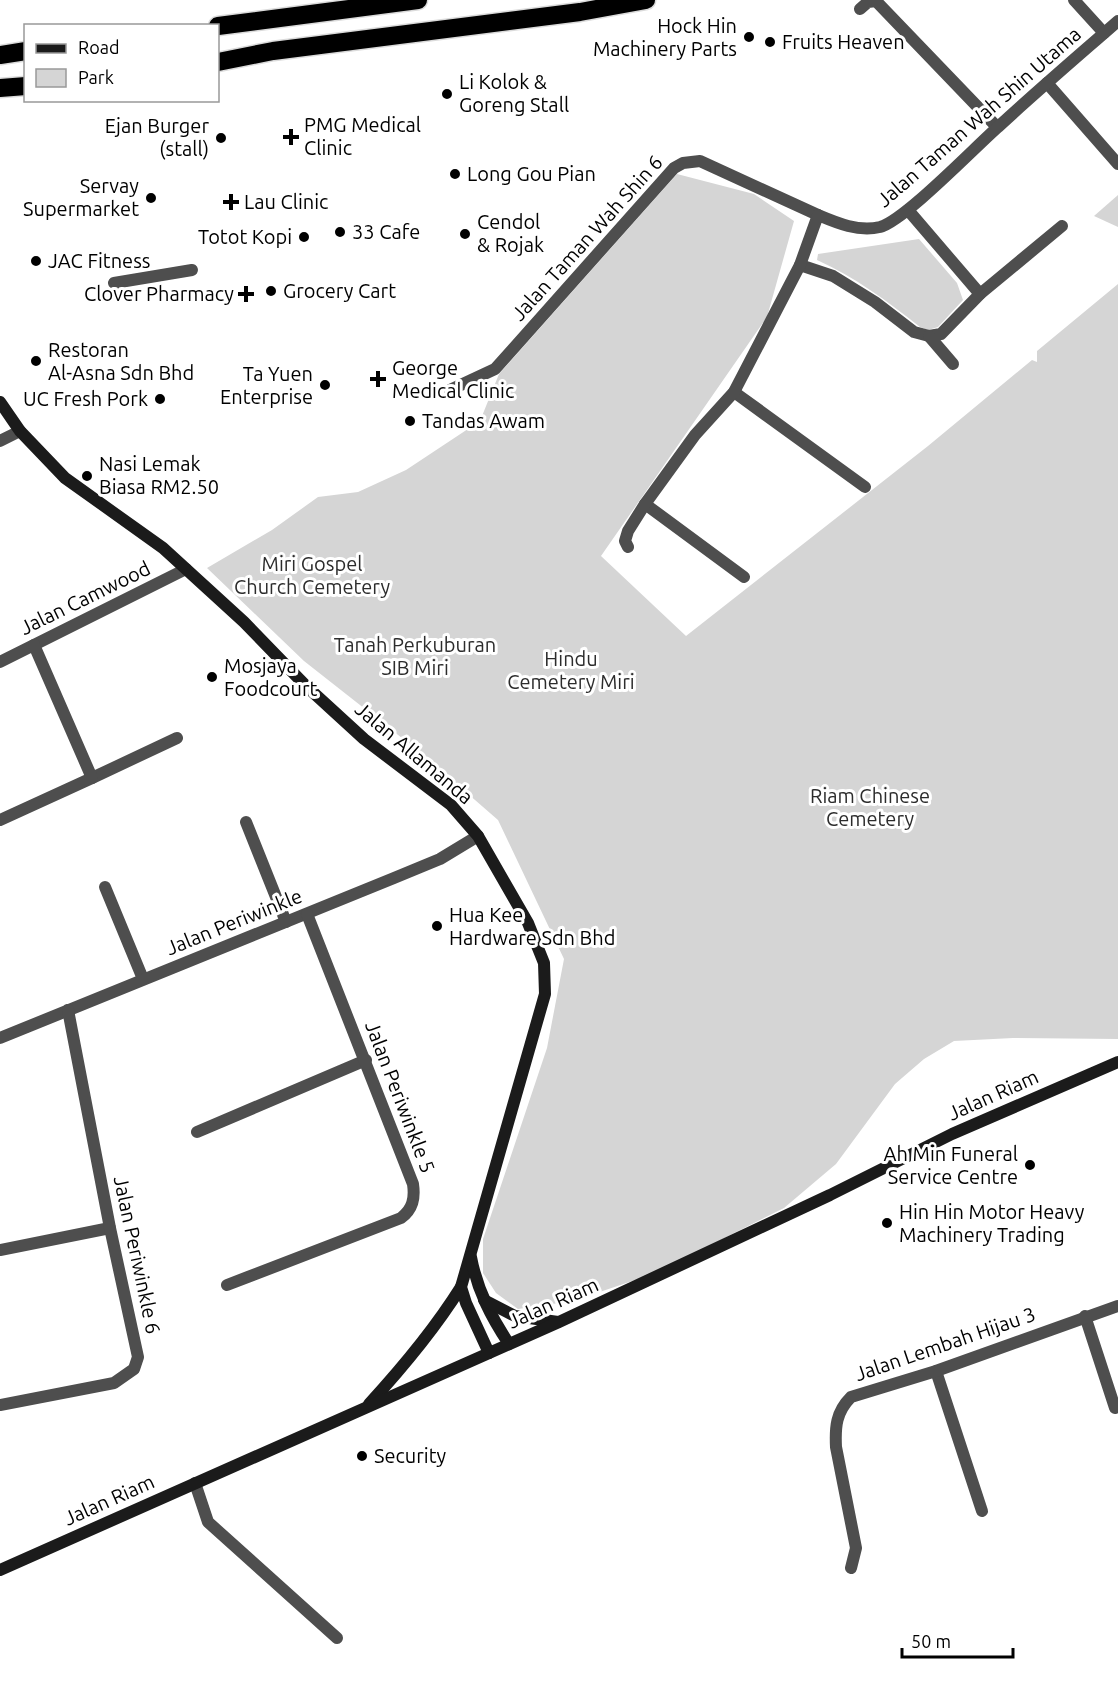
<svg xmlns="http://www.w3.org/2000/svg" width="1118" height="1684" font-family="Ubuntu,sans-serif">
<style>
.green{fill:#d5d5d5}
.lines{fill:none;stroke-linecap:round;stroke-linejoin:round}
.highway-casing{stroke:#dbdbdb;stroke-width:21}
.street{stroke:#4e4e4e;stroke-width:12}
.secondary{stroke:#1b1b1b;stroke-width:12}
.highway{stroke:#000;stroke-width:18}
.poi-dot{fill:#000;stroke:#fff;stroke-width:2}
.labels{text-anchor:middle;stroke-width:6;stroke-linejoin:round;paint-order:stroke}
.poi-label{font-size:20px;fill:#000;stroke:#fff;text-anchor:start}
.street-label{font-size:20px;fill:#000;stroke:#fff}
.park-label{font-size:20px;fill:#2c2c2c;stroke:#fff}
</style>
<rect width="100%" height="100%" fill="#fff"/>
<g class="green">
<path d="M 677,174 L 754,194 L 794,221 L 767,317 L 601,556 L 686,636 L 928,446 L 1032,360 L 1037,362 L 1037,351 L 1118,284 L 1118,1039 L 1013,1038 L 954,1041 L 924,1059 L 895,1084 L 836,1164 L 784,1208 L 653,1274 L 573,1301 L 518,1309 L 496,1293 L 483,1273 L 483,1239 L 547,1048 L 564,959 L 498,820 L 421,753 L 304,661 L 207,568 L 272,530 L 318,497 L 358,492 L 406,470 L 480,421 L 499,374 Z"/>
<path d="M 1118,195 L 1118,227 L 1094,216 Z"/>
<path d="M 919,239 L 957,283 L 963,300 L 938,327 L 928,330 L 920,327 C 887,301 855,277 817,260 L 818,254 Z"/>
</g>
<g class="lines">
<defs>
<g id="highway">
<path d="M 218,26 L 418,0"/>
<path d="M 0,55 L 26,51"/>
<path d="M 218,62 L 273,51 L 580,12 L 646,0"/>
<path d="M 0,88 L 26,86"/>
</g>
</defs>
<use href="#highway" class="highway-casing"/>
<g class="street">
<path d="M 1074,0 L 1104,33"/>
<path d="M 860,9 L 868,2 L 876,1 L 997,127"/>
<path d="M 1047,83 L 1118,164"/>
<path d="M 908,210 L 980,294"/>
<path d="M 800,265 L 833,276 L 875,302 L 914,332 L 929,336 L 941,334 L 980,294 L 1062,226"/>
<path d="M 114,283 L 192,270"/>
<path d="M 929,336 L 953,364"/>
<path d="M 450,390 L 495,369 L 674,168 L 683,163 L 700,161 L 818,215"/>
<path d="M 734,392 L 865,487"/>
<path d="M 0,441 L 20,431"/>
<path d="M 645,504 L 744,577"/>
<path d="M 628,547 L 625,541 L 628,531 L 645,504 L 695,435 L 734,392 L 800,265 L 818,215 C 837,223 858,232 880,227 C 905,220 974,148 998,127 C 1037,91 1078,56 1118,21"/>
<path d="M 0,662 L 186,569"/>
<path d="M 92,778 L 177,738"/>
<path d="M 0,820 L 92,778 L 34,645"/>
<path d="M 246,822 L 286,922"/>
<path d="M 105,887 L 143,979"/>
<path d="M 0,1038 L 394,878 L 440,859 L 478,836"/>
<path d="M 197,1132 L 366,1060"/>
<path d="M 0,1250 L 110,1228"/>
<path d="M 227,1285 L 401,1218 C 413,1209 415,1198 413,1184 L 307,914"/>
<path d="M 1085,1316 L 1115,1408"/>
<path d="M 936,1371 L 982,1511"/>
<path d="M 0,1405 L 114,1383 L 134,1369 L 138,1357 L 110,1228 L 68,1010"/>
<path d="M 195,1483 L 208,1522 L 337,1638"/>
<path d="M 851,1568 L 856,1548 L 836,1447 C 835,1427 836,1412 851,1397 L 936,1371 L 1118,1306"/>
</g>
<g class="secondary">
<path d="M 0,402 L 20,431 L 65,478 L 163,548 L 244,622 L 305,685 L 364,739 L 451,805 L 478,836 L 528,923 L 544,963 L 545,994 L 461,1287 L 466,1303 L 489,1353"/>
<path d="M 471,1257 C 477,1290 491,1317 509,1344"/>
<path d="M 484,1300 L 515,1316 L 558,1322"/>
<path d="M 369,1404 C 403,1367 434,1330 461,1287"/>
<path d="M 0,1570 L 559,1322 L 830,1195 L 952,1134 L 1118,1062"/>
</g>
<use href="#highway" class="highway"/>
</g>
<g class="poi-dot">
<circle cx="749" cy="37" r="6"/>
<circle cx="770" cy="42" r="6"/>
<circle cx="447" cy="94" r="6"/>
<path d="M288 128h6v6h6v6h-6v6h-6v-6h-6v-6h6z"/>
<circle cx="221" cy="138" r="6"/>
<circle cx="455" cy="174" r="6"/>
<circle cx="151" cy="198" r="6"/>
<path d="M228 193h6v6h6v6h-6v6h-6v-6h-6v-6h6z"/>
<circle cx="340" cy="232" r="6"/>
<circle cx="465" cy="234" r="6"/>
<circle cx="304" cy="237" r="6"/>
<circle cx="36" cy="261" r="6"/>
<circle cx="271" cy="291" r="6"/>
<path d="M243 285h6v6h6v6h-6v6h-6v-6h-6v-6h6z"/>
<circle cx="36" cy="361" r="6"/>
<path d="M375 370h6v6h6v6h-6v6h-6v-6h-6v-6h6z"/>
<circle cx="325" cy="385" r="6"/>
<circle cx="160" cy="399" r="6"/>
<circle cx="410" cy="421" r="6"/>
<circle cx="87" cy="476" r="6"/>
<circle cx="212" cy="677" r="6"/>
<circle cx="437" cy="926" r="6"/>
<circle cx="1030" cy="1165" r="6"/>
<circle cx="887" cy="1223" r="6"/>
<circle cx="362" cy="1456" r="6"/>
</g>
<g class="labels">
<g class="poi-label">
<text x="737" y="33" text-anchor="end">Hock Hin<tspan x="737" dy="23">Machinery Parts</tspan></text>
<text x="782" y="49">Fruits Heaven</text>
<text x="459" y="89">Li Kolok &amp;<tspan x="459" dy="23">Goreng Stall</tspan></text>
<text x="304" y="132">PMG Medical<tspan x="304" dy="23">Clinic</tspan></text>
<text x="209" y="133" text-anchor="end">Ejan Burger<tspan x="209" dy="23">(stall)</tspan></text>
<text x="467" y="181">Long Gou Pian</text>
<text x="139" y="193" text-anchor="end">Servay<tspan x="139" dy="23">Supermarket</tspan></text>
<text x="244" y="209">Lau Clinic</text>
<text x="477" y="229">Cendol<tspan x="477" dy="23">&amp; Rojak</tspan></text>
<text x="352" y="239">33 Cafe</text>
<text x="292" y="244" text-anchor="end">Totot Kopi</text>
<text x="48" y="268">JAC Fitness</text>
<text x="283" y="298">Grocery Cart</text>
<text x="234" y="301" text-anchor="end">Clover Pharmacy</text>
<text x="48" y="357">Restoran<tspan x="48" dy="23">Al-Asna Sdn Bhd</tspan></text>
<text x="392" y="375">George<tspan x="392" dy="23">Medical Clinic</tspan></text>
<text x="313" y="381" text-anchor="end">Ta Yuen<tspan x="313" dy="23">Enterprise</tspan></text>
<text x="148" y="406" text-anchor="end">UC Fresh Pork</text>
<text x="422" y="428">Tandas Awam</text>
<text x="99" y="471">Nasi Lemak<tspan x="99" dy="23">Biasa RM2.50</tspan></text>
<text x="224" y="673">Mosjaya<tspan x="224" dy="23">Foodcourt</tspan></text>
<text x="449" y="922">Hua Kee<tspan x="449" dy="23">Hardware Sdn Bhd</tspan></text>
<text x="1018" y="1161" text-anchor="end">Ah Min Funeral<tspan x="1018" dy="23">Service Centre</tspan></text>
<text x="899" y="1219">Hin Hin Motor Heavy<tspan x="899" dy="23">Machinery Trading</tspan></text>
<text x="374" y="1463">Security</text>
</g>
<g class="street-label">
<text transform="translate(979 117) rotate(-41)" y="7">Jalan Taman Wah Shin Utama</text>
<text transform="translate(587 238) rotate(-48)" y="7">Jalan Taman Wah Shin 6</text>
<text transform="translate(85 598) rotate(-26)" y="7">Jalan Camwood</text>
<text transform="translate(414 753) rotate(40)" y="7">Jalan Allamanda</text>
<text transform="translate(234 922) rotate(-22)" y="7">Jalan Periwinkle</text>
<text transform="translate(993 1095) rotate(-24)" y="7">Jalan Riam</text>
<text transform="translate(400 1097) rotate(69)" y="7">Jalan Periwinkle 5</text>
<text transform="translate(137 1255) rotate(78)" y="7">Jalan Periwinkle 6</text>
<text transform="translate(553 1303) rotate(-24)" y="7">Jalan Riam</text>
<text transform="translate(945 1344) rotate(-19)" y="7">Jalan Lembah Hijau 3</text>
<text transform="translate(109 1500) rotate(-24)" y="7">Jalan Riam</text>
</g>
<g class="park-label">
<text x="312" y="571">Miri Gospel<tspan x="312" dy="23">Church Cemetery</tspan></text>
<text x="415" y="652">Tanah Perkuburan<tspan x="415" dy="23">SIB Miri</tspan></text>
<text x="571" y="666">Hindu<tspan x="571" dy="23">Cemetery Miri</tspan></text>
<text x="870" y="803">Riam Chinese<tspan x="870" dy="23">Cemetery</tspan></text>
</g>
</g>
<rect x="24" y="24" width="195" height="78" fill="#ffffff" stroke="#999999" stroke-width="1.5"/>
<rect x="36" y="44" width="30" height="9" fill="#1b1b1b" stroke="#999999" stroke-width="1.5"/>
<text x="78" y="54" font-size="18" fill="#000000">Road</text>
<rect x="36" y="69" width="30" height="18" fill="#d5d5d5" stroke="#999999" stroke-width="1.5"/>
<text x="78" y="84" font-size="18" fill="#000000">Park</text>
<path d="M902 1648v9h111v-9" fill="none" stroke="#000000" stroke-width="3"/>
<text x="911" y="1648" font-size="18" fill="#000000" stroke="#ffffff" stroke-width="4.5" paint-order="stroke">50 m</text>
</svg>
